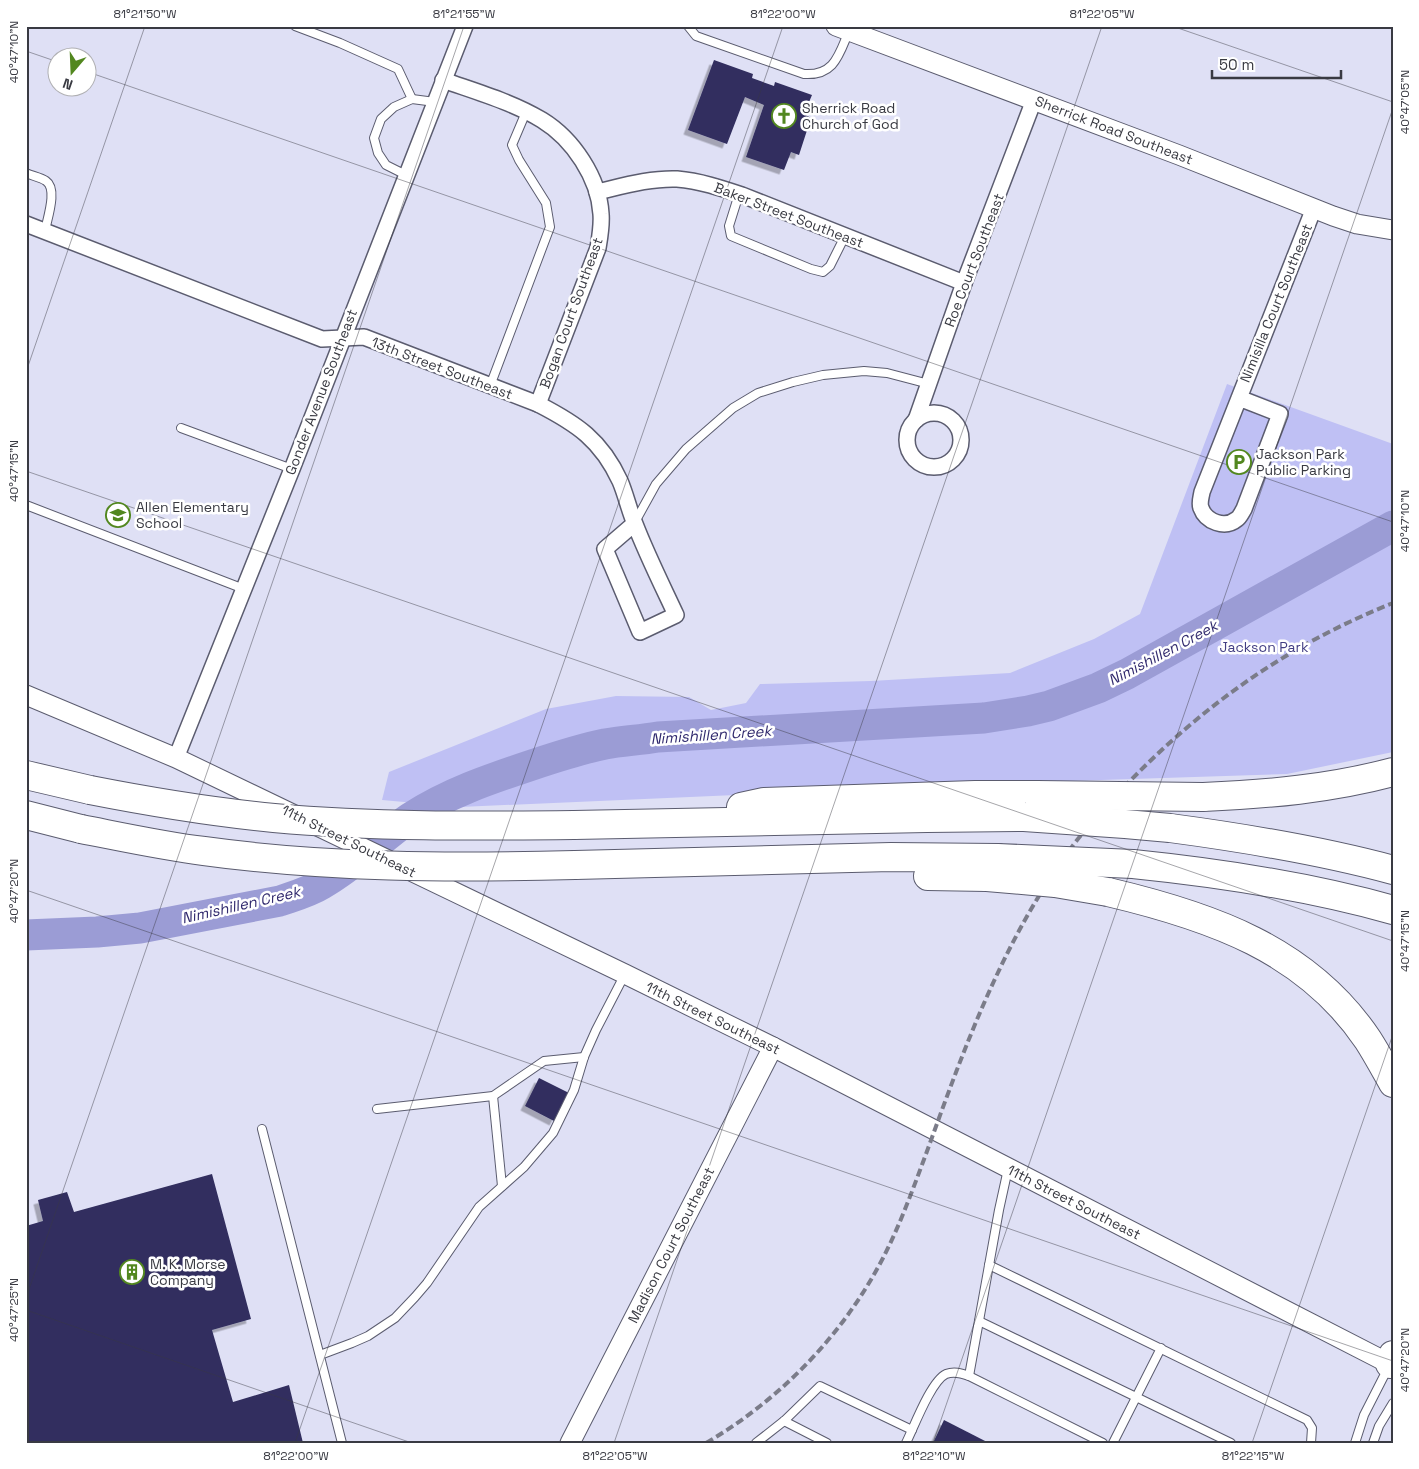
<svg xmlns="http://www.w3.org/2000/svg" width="1419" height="1469" font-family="'Space Grotesk',sans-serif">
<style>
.green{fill:#bfc0f4}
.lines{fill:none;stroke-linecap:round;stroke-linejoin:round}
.river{stroke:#9b9cd5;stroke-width:31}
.building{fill:#312e5e;filter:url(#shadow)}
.service-casing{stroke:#5b5c6f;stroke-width:10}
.minor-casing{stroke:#5b5c6f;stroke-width:18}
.tertiary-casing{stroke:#5b5c6f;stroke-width:21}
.motorway-casing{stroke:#5b5c6f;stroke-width:30}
.service{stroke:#fff;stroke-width:8}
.minor{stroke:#fff;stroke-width:15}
.tertiary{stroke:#fff;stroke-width:19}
.motorway{stroke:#fff;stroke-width:28}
.rail{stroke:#7b7c89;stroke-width:4;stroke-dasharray:8 4;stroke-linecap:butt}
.motorway-bridge-casing{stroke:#5b5c6f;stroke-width:30;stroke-linecap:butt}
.motorway-bridge{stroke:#fff;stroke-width:28}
.ticks{fill:none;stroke:#393a42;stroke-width:1;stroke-opacity:0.45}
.labels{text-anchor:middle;stroke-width:5;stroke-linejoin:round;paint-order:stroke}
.poi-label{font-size:14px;fill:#393a42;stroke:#fff;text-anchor:start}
.street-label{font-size:14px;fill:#393a42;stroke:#fff}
.park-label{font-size:14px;fill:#423e83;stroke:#fff}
.water-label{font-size:15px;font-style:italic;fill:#312a6e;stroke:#fff}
.neatline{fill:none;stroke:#393a42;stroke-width:2}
.ticks-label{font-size:12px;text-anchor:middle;fill:#393a42}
</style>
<defs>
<filter id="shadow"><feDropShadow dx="-4.5" dy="4.5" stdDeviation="0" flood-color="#0004"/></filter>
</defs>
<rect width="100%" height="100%" fill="#dfe0f5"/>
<path class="green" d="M 1227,384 L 1393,444 L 1393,752 L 1287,774 L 1008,783 L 460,807 L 382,800 L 389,772 L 546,709 L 616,696 L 689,697 L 711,710 L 746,703 L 760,684 L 871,681 L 1010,673 L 1094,639 L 1140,614 Z"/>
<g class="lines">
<path class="river" d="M 26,935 L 97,932 L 140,928 L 280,901 C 294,896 309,892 322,884 C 354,866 380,839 410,818 C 448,793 490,779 532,765 C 556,757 580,749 605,744 C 622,741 640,740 658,737 L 984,718 L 1028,711 L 1049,706 L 1098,688 L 1127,674 L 1393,526"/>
</g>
<g class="building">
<path d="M 714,60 L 753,74 L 752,78 L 774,86 L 775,82 L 812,95 L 804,114 L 811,118 L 799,155 L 791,152 L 784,170 L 746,157 L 764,105 L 745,97 L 727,144 L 688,130 Z"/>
<path d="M 539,1078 L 569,1093 L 554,1121 L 525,1106 Z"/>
<path d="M 212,1174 L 251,1319 L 212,1330 L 233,1402 L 289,1385 L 303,1443 L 26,1443 L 26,1226 L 43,1221 L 38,1200 L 67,1192 L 74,1212 Z"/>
<path d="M 944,1420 L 989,1443 L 933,1443 Z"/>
</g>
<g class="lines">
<defs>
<g id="service">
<path d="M 295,26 L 340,43 L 398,69 L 412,99"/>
<path d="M 688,26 L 696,36 L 804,74 C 835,76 839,54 849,31"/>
<path d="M 26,173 C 32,176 40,177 46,181 C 58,189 47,219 45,231"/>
<path d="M 406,175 L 386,165 L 378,153 L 374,138 L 381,119 L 394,107 L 412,99 L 435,102"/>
<path d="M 739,194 L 729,226 L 731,236 L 811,269 L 823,272 L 830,266 L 845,236"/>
<path d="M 490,386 L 550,227 L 546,203 L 519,160 L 512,145 L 526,112"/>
<path d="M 181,428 L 292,469"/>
<path d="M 26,505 L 244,589"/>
<path d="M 635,522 L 656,484 L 686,449 L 733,408 L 758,393 L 793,382 L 823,375 L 864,371 L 887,373 L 929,384"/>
<path d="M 493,1096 L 502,1186"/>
<path d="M 377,1109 L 493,1096 L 544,1061 L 584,1057"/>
<path d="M 262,1129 L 342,1443"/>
<path d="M 989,1265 L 1307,1420 L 1312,1428 L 1311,1443"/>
<path d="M 979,1321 L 1231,1443"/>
<path d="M 320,1355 L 352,1343 L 368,1336 L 395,1318 L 415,1297 L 427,1283 L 479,1207 L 524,1167 L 553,1133 L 574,1090 L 584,1057 L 596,1030 L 625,974"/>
<path d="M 969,1376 L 999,1210 L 1008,1169"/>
<path d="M 784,1421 L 827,1443"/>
<path d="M 756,1443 L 784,1421 L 820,1386 L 912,1430"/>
<path d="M 906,1443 C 914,1427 931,1381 946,1374 C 954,1371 961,1373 969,1376 L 1103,1443"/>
<path d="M 1113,1443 L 1161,1348"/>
<path d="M 1355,1443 L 1364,1415 L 1388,1368"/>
<path d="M 1373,1443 L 1379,1426 L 1393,1403"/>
</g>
<g id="minor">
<path d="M 443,80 C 477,92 512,102 542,120 C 573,139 599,178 601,214 C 602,225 600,236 598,248 L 538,404"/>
<path d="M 597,192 C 623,186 650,178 677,179 C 700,181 721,188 742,195 L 964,283"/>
<path d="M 26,224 L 322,339 L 364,337 L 538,404 C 577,424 601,440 620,481 C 626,495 629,510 635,524 C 647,555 662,585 676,615 L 640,632 L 605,549 L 634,524"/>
<path d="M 1239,398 L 1280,414 L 1244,509 C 1242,512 1240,517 1237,519 C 1225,529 1206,522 1201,508 C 1199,503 1201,498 1202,492 L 1314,208"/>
<circle cx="934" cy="440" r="27"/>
<path d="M 916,420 L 964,283 L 1034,100"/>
<path d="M 176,758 L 292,469 L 465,26"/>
</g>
<g id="tertiary">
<path d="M 836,26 L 1179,155 L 1333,216 L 1357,224 L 1393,230"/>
<path d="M 26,695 L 176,758 L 625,974 L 773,1047 L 1390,1364"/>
<path d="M 570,1443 L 773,1047"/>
</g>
<g id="motorway">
<path d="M 26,775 L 90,790"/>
<path d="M 1203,797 C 1269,794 1329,789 1393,772"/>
<path d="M 741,807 L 764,802 L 975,795 L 1037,795"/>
<path d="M 26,815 L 81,829"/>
<path d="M 574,825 L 927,818 L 1024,817"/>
<path d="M 1170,828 C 1245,838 1319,850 1393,870"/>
<path d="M 1133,864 C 1221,873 1308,886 1393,910"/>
<path d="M 575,865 L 891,857 L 998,858"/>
<path d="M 928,876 L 987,877"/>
<path d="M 1108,892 C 1210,916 1307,949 1368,1040 C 1377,1054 1385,1069 1393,1083"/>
<path d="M 1390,1364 L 1393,1355"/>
</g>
</defs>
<use href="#service" class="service-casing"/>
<use href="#minor" class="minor-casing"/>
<use href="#tertiary" class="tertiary-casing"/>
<use href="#motorway" class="motorway-casing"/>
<use href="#service" class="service"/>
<use href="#minor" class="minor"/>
<use href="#tertiary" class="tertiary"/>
<use href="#motorway" class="motorway"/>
<path class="rail" d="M 706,1443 C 781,1399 843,1335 883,1258 C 900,1225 913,1189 926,1154 C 947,1096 968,1037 994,981 C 1012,942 1033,903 1057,868 C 1077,837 1103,809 1129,782 C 1206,703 1290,644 1393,603"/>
<defs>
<g id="motorway-bridge">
<path d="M 90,790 C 151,802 212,812 274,818 C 374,827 474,826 574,825"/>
<path d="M 1037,795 L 1203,797"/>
<path d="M 1024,817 L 1125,824 L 1170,828"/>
<path d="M 81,829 C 122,837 163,846 204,851 C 327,868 452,868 575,865"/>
<path d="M 998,858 L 1133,864"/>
<path d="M 987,877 L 1055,883 L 1108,892"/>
</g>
</defs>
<use href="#motorway-bridge" class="motorway-bridge-casing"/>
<use href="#motorway-bridge" class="motorway-bridge"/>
</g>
<path class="ticks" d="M 1172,26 L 1393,102M 26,51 L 58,62M 88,72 L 1393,522M 26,372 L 145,26M 26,471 L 1393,941M 26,890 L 1393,1361M 26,1298 L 464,26M 26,1310 L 412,1443M 295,1443 L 783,26M 614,1443 L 1102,26M 933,1443 L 1393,108M 1252,1443 L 1393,1034"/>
<defs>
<symbol id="church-ring" viewBox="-11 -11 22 22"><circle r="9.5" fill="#fff" stroke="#52871f" stroke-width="1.5"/><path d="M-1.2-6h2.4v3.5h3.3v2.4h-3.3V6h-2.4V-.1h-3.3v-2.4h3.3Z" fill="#52871f"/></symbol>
<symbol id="parking-ring" viewBox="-11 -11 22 22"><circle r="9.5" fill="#fff" stroke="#52871f" stroke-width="1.5"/><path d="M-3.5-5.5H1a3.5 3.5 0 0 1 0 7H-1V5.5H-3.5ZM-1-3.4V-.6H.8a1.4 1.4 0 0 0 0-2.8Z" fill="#52871f"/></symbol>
<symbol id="school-ring" viewBox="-11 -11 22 22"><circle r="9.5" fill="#fff" stroke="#52871f" stroke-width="1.5"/><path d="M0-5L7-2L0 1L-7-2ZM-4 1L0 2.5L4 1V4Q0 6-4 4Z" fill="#52871f"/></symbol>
<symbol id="building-ring" viewBox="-11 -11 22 22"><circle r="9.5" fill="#fff" stroke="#52871f" stroke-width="1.5"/><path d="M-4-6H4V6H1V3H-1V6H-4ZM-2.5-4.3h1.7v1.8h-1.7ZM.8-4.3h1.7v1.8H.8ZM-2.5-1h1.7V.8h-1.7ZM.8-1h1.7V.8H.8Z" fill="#52871f"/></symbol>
</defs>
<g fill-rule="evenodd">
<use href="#church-ring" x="770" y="102" width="28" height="28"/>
<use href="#parking-ring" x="1225" y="448" width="28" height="28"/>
<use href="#school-ring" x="104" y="501" width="28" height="28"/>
<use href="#building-ring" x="118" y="1258" width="28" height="28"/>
</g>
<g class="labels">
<g class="poi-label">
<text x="802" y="113">Sherrick Road<tspan x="802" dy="16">Church of God</tspan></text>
<text x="1256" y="459">Jackson Park<tspan x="1256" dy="16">Public Parking</tspan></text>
<text x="136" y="512">Allen Elementary<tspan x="136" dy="16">School</tspan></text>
<text x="150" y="1269">M. K. Morse<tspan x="150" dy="16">Company</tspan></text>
</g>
<g class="street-label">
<text transform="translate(1114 130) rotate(21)" y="5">Sherrick Road Southeast</text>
<text transform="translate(789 215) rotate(21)" y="5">Baker Street Southeast</text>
<text transform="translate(974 260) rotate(-69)" y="5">Roe Court Southeast</text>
<text transform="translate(1276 303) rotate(-68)" y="5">Nimisilla Court Southeast</text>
<text transform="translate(571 313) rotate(-70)" y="5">Bogan Court Southeast</text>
<text transform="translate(442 368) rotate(21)" y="5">13th Street Southeast</text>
<text transform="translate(321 392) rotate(-69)" y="5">Gonder Avenue Southeast</text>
<text transform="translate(349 841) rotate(26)" y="5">11th Street Southeast</text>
<text transform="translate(713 1018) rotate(26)" y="5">11th Street Southeast</text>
<text transform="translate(1074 1202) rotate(27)" y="5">11th Street Southeast</text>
<text transform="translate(671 1245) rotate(-63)" y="5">Madison Court Southeast</text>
</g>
<g class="park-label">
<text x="1264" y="652">Jackson Park</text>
</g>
<g class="water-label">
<text transform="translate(1163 653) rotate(-28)" y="5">Nimishillen Creek</text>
<text transform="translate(711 735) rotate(-4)" y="5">Nimishillen Creek</text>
<text transform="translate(241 905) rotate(-13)" y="5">Nimishillen Creek</text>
</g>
</g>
<rect width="1419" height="1469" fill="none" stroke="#ffffff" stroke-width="55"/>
<g transform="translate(72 72) rotate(199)"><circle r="24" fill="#ffffff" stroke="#b0b0b3"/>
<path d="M0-4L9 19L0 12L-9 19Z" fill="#52871f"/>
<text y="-8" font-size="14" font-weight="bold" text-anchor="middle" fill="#393a42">N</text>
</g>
<path d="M1212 70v8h129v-8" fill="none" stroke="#393a42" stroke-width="2.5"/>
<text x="1219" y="70" font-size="15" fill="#393a42" stroke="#ffffff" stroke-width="4" paint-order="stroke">50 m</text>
<rect x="28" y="28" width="1364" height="1414" class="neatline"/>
<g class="ticks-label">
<text x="145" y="18">81°21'50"W</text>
<text x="464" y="18">81°21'55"W</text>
<text x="783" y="18">81°22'00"W</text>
<text x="1102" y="18">81°22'05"W</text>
<text transform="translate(14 52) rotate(-90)" y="4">40°47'10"N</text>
<text transform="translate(1405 102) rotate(-90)" y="4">40°47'05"N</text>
<text transform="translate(14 471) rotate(-90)" y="4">40°47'15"N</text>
<text transform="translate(1405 521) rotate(-90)" y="4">40°47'10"N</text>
<text transform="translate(14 891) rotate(-90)" y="4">40°47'20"N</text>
<text transform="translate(1405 941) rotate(-90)" y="4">40°47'15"N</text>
<text transform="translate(14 1310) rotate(-90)" y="4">40°47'25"N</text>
<text transform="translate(1405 1360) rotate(-90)" y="4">40°47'20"N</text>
<text x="296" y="1460">81°22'00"W</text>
<text x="615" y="1460">81°22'05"W</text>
<text x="934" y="1460">81°22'10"W</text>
<text x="1253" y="1460">81°22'15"W</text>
</g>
</svg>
